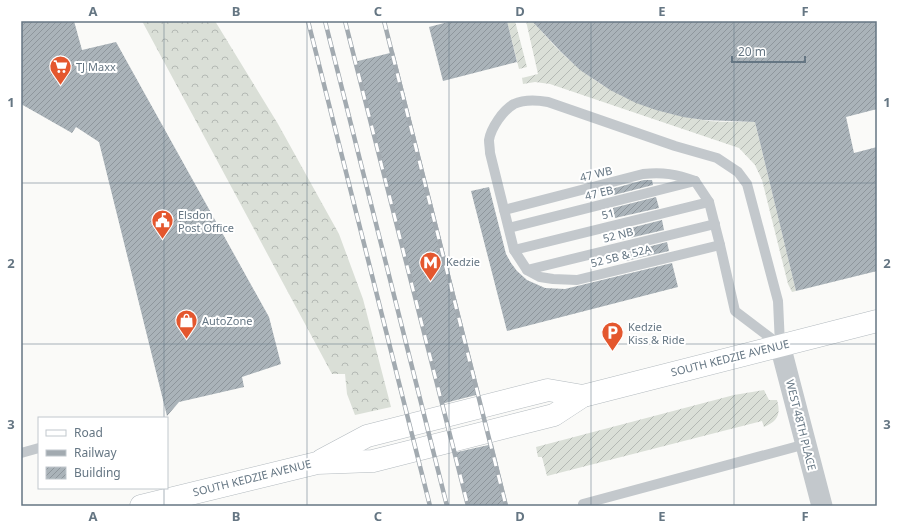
<svg xmlns="http://www.w3.org/2000/svg" width="898" height="527" font-family="'Noto Sans',sans-serif">
<style>
.forest{fill:url(#forest-crowns)}
.garden{fill:url(#garden-furrows)}
.building{fill:url(#building-hatch)}
.lines{fill:none;stroke-linecap:round;stroke-linejoin:round}
.secondary-casing{stroke:#b3babf;stroke-width:23}
.service{stroke:#c3c8cc;stroke-width:10}
.minor{stroke:#c3c8cc;stroke-width:21}
.secondary{stroke:#fff;stroke-width:22}
.rail-casing{stroke:#a2aab0;stroke-width:4.5}
.rail{stroke:#fff;stroke-width:3;stroke-dasharray:9;stroke-linecap:butt}
.grid{fill:none;stroke:#657683;stroke-width:1;stroke-opacity:0.55}
.labels{text-anchor:middle;stroke-width:4;stroke-linejoin:round;paint-order:stroke}
.poi-label{font-size:11px;fill:#657683;stroke:#fff;text-anchor:start}
.street-label{font-size:11px;fill:#657683;stroke:#fff}
.neatline{fill:none;stroke:#657683;stroke-width:1.5}
.grid-label{font-size:13px;text-anchor:middle;font-weight:bold;fill:#657683}
</style>
<defs>
<pattern id="forest-crowns" width="20" height="18" patternUnits="userSpaceOnUse"><rect width="20" height="18" fill="#dadfd7"/><path d="M2 6a3 3 0 1 1 6 0M12 15a3 3 0 1 1 6 0" fill="none" stroke="#b4b9b4"/></pattern>
<pattern id="garden-furrows" width="10" height="10" patternUnits="userSpaceOnUse"><rect width="10" height="10" fill="#dadfd7"/><path d="M-1 1l2-2M0 10L10 0M9 11l2-2" fill="none" stroke="#b4b9b4"/></pattern>
<pattern id="building-hatch" width="6" height="6" patternUnits="userSpaceOnUse"><rect width="6" height="6" fill="#aab3b9"/><path d="M-1 1l2-2M0 6l6-6M5 7l2-2" fill="none" stroke="#8e969c"/></pattern>
</defs>
<rect width="100%" height="100%" fill="#fafaf8"/>
<path class="forest" d="M 142,21 L 215,21 L 278,124 L 339,234 L 363,299 L 391,407 L 355,415 L 347,394 L 345,374 L 332,374 Z"/>
<g class="garden">
<path d="M 507,21 L 515,21 L 527,67 L 519,69 Z"/>
<path d="M 526,21 L 533,21 C 547,38 562,55 580,69 C 615,98 658,113 703,120 C 720,123 738,121 755,122 L 796,291 L 792,292 L 788,284 L 762,180 L 755,165 L 739,148 L 550,84 L 535,82 L 523,84 L 522,78 L 538,74 Z"/>
<path d="M 764,390 L 769,400 L 777,400 C 781,414 778,421 764,427 L 762,421 L 547,476 L 542,457 L 538,457 L 536,447 L 734,395 Z"/>
</g>
<g class="building">
<path d="M 21,21 L 74,21 L 82,50 L 116,42 L 269,317 L 281,364 L 242,377 L 244,387 L 179,402 L 167,416 L 99,142 L 76,127 L 72,133 L 21,104 Z"/>
<path d="M 452,21 L 507,21 L 517,62 L 443,81 L 429,27 Z"/>
<path d="M 532,21 L 877,21 L 877,109 L 846,117 L 854,153 L 877,147 L 877,271 L 796,291 L 755,122 L 704,120 L 683,117 L 656,110 L 636,103 L 610,90 L 580,70 L 561,52 Z"/>
<path d="M 394,52 L 480,394 L 441,404 L 354,62 Z"/>
<path d="M 644,180 L 652,180 L 653,185 L 610,196 L 608,190 Z"/>
<path d="M 489,187 L 506,254 L 511,263 L 517,271 L 527,280 L 545,288 L 565,289 L 672,263 L 678,287 L 507,331 L 471,191 Z"/>
<path d="M 656,197 L 659,208 L 615,218 L 613,208 Z"/>
<path d="M 662,220 L 664,230 L 621,240 L 619,231 Z"/>
<path d="M 667,242 L 669,251 L 626,261 L 624,253 Z"/>
<path d="M 493,444 L 508,506 L 467,506 L 453,453 Z"/>
</g>
<g class="lines">
<defs>
<g id="secondary">
<path d="M 322,460 L 367,436 L 548,390 L 583,396"/>
<path d="M 141,506 L 317,463 L 373,461 L 554,415 L 583,396 L 877,321"/>
</g>
</defs>
<use href="#secondary" class="secondary-casing"/>
<g class="service">
<path d="M 695,181 L 709,202 L 720,245 L 735,311 L 780,345"/>
<path d="M 504,210 L 643,174 C 663,172 676,174 695,181"/>
<path d="M 509,228 L 695,181"/>
<path d="M 720,245 L 577,280 L 553,279 L 540,277 L 527,270 L 514,250 L 490,153 C 490,149 489,144 489,140 C 491,128 503,110 514,104 C 525,99 537,100 548,102 L 675,146 L 717,158 L 738,172 L 747,184 L 778,301 L 780,345"/>
<path d="M 514,250 L 709,202"/>
<path d="M 527,270 L 715,224"/>
<path d="M 21,453 L 39,448"/>
<path d="M 584,506 L 583,504 L 806,444"/>
</g>
<path class="minor" d="M 780,345 L 822,506"/>
<use href="#secondary" class="secondary"/>
<defs>
<g id="rail">
<path d="M 308,21 L 430,506"/>
<path d="M 325,21 L 447,506"/>
<path d="M 345,21 L 468,506"/>
<path d="M 384,21 L 506,506"/>
</g>
</defs>
<use href="#rail" class="rail-casing"/>
<use href="#rail" class="rail"/>
</g>
<path class="grid" d="M 164,21 L 164,418M 307,21 L 307,506M 449,21 L 449,506M 591,21 L 591,506M 734,21 L 734,506M 21,183 L 877,183M 21,344 L 877,344M 164,488 L 164,506"/>
<defs>
<symbol id="supermarket-pin" viewBox="-11 -11 22 30"><path d="M0 17L-7.5 6A9.5 9.5 0 1 1 7.5 6Z" fill="#e4572e" stroke="#fff"/><path d="M-6-5.5h2.5l.6 2H6L4.5 2H-2.5L-4.4-4H-6ZM-1.5 3.2a1.3 1.3 0 1 0 .1 0ZM3 3.2a1.3 1.3 0 1 0 .1 0Z" fill="#fff"/></symbol>
<symbol id="civic-pin" viewBox="-11 -11 22 30"><path d="M0 17L-7.5 6A9.5 9.5 0 1 1 7.5 6Z" fill="#e4572e" stroke="#fff"/><path d="M-.6-6.5H3V-4.5H.6V-3L4-1V1h2V6H-6V1h2V-1L-.6-3ZM-1.2 2.5V6h2.4V2.5Z" fill="#fff"/></symbol>
<symbol id="metro-pin" viewBox="-11 -11 22 30"><path d="M0 17L-7.5 6A9.5 9.5 0 1 1 7.5 6Z" fill="#e4572e" stroke="#fff"/><path d="M-5.5 5V-5H-3L0 0L3-5H5.5V5H3V-.5L0 4L-3-.5V5Z" fill="#fff"/></symbol>
<symbol id="shop-pin" viewBox="-11 -11 22 30"><path d="M0 17L-7.5 6A9.5 9.5 0 1 1 7.5 6Z" fill="#e4572e" stroke="#fff"/><path d="M-5-2.5h2.3a2.7 3.5 0 0 1 5.4 0H5L5.5 6h-11ZM-1.5-2.5h3a1.5 2.3 0 0 0-3 0Z" fill="#fff"/></symbol>
<symbol id="parking-pin" viewBox="-11 -11 22 30"><path d="M0 17L-7.5 6A9.5 9.5 0 1 1 7.5 6Z" fill="#e4572e" stroke="#fff"/><path d="M-3.5-5.5H1a3.5 3.5 0 0 1 0 7H-1V5.5H-3.5ZM-1-3.4V-.6H.8a1.4 1.4 0 0 0 0-2.8Z" fill="#fff"/></symbol>
</defs>
<g fill-rule="evenodd">
<use href="#supermarket-pin" x="48" y="54" width="25" height="34"/>
<use href="#civic-pin" x="150" y="208" width="25" height="34"/>
<use href="#metro-pin" x="418" y="250" width="25" height="34"/>
<use href="#shop-pin" x="174" y="308" width="25" height="34"/>
<use href="#parking-pin" x="600" y="320" width="25" height="34"/>
</g>
<g class="labels">
<g class="poi-label">
<text x="76" y="71">TJ Maxx</text>
<text x="178" y="219">Elsdon<tspan x="178" dy="13">Post Office</tspan></text>
<text x="446" y="266">Kedzie</text>
<text x="202" y="325">AutoZone</text>
<text x="628" y="331">Kedzie<tspan x="628" dy="13">Kiss &amp; Ride</tspan></text>
</g>
<g class="street-label">
<text transform="translate(596 174) rotate(-14)" y="4">47 WB</text>
<text transform="translate(599 193) rotate(-14)" y="4">47 EB</text>
<text transform="translate(608 214) rotate(-14)" y="4">51</text>
<text transform="translate(618 235) rotate(-14)" y="4">52 NB</text>
<text transform="translate(621 256) rotate(-14)" y="4">52 SB &amp; 52A</text>
<text transform="translate(730 358) rotate(-14)" y="4">SOUTH KEDZIE AVENUE</text>
<text transform="translate(801 425) rotate(76)" y="4">WEST 48TH PLACE</text>
<text transform="translate(252 478) rotate(-14)" y="4">SOUTH KEDZIE AVENUE</text>
</g>
</g>
<rect width="898" height="527" fill="none" stroke="#ffffff" stroke-width="44"/>
<rect x="38" y="417" width="130" height="72" fill="#ffffff" stroke="#c1c8cd"/>
<rect x="46" y="430" width="20" height="6" fill="#ffffff" stroke="#c1c8cd"/>
<text x="74" y="437" font-size="12" fill="#657683">Road</text>
<rect x="46" y="450" width="20" height="6" fill="#a2aab0" stroke="#c1c8cd"/>
<text x="74" y="457" font-size="12" fill="#657683">Railway</text>
<rect x="46" y="467" width="20" height="12" fill="url(#building-hatch)" stroke="#c1c8cd"/>
<text x="74" y="477" font-size="12" fill="#657683">Building</text>
<path d="M732 56v6h73v-6" fill="none" stroke="#657683" stroke-width="2"/>
<text x="738" y="56" font-size="12" fill="#657683" stroke="#ffffff" stroke-width="3" paint-order="stroke">20 m</text>
<rect x="22" y="22" width="854" height="483" class="neatline"/>
<g class="grid-label">
<text x="93" y="16">A</text>
<text x="236" y="16">B</text>
<text x="378" y="16">C</text>
<text x="520" y="16">D</text>
<text x="662" y="16">E</text>
<text x="805" y="16">F</text>
<text x="11" y="107">1</text>
<text x="887" y="107">1</text>
<text x="11" y="268">2</text>
<text x="887" y="268">2</text>
<text x="11" y="429">3</text>
<text x="887" y="429">3</text>
<text x="93" y="521">A</text>
<text x="236" y="521">B</text>
<text x="378" y="521">C</text>
<text x="520" y="521">D</text>
<text x="662" y="521">E</text>
<text x="805" y="521">F</text>
</g>
</svg>
